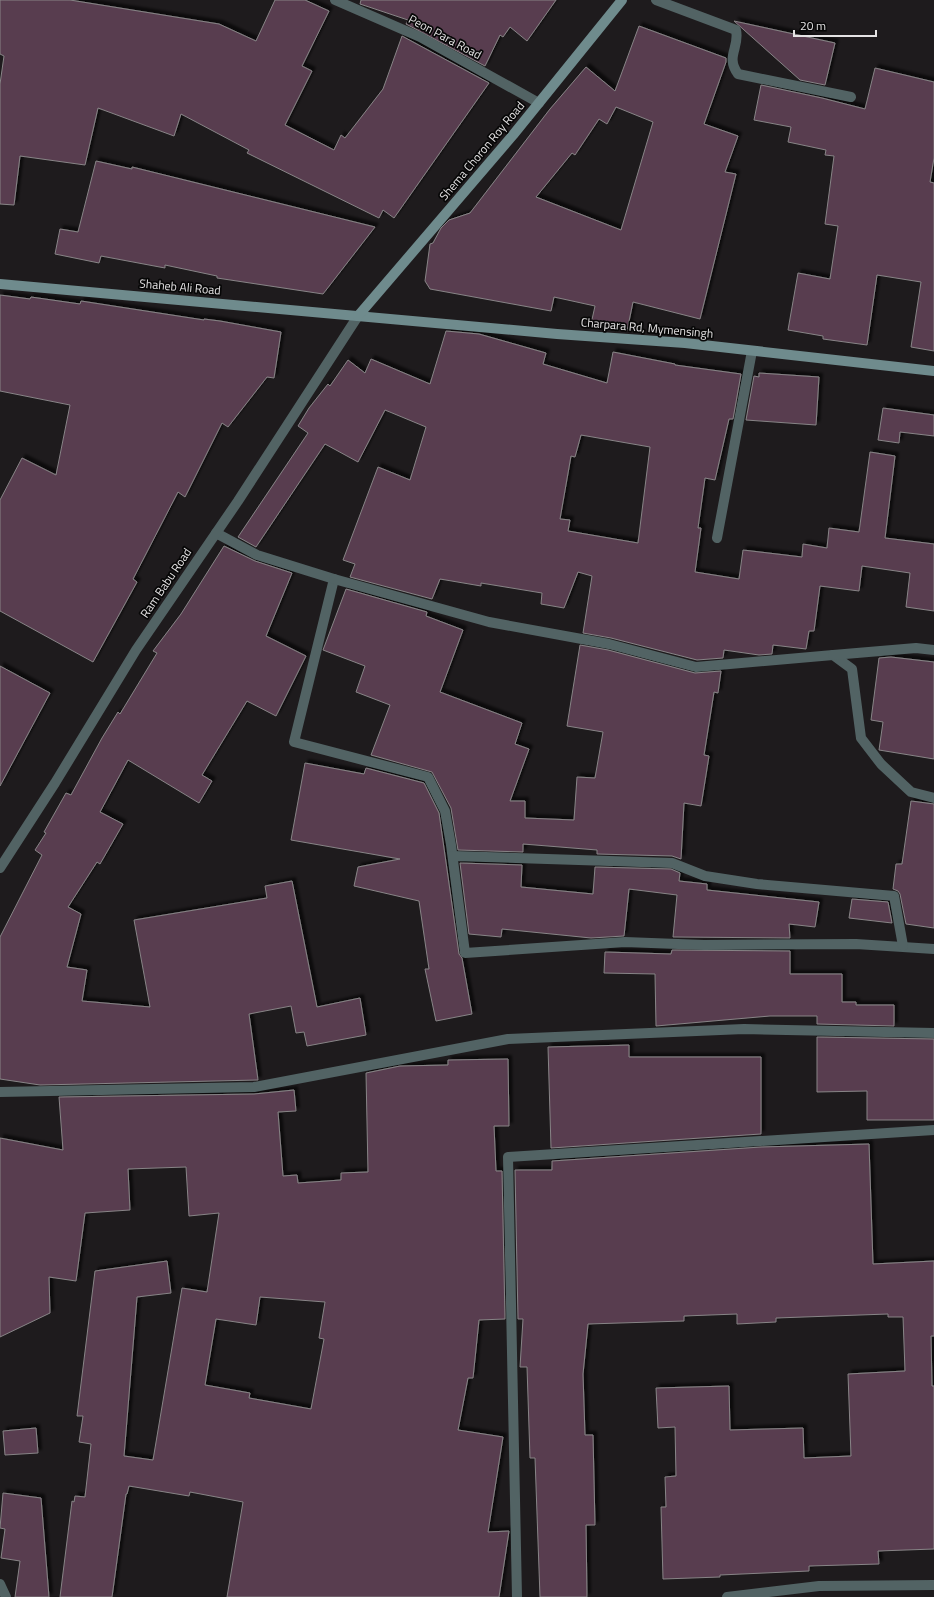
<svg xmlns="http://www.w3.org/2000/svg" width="934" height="1597" font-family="'Titillium Web',sans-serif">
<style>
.building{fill:#593e50;stroke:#878486;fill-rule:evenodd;filter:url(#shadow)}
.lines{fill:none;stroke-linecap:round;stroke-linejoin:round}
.street{stroke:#526364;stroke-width:10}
.secondary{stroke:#6f8b8d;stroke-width:10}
.labels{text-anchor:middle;stroke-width:3.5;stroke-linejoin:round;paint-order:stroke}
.street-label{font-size:12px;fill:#e5e3e4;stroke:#070707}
</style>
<defs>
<filter id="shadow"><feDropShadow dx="3.5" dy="-3.5" stdDeviation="1" flood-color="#0009"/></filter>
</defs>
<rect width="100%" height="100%" fill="#1e1b1d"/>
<g class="building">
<path d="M 0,0 L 70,0 L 219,24 L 256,41 L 275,0 L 305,0 L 329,11 L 302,66 L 312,71 L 285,125 L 334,150 L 341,135 L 345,138 L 383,89 L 402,36 L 489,83 L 394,218 L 383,210 L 379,218 L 247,153 L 249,150 L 181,114 L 174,136 L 98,108 L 85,165 L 20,156 L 14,205 L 0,204 L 0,84 L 4,56 L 0,54 Z"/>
<path d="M 361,0 L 556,0 L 527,41 L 510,27 L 503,37 L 500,35 L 485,66 L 406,24 L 408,20 L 360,4 Z"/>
<path d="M 734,21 L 835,43 L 825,85 L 800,80 Z"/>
<path d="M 639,26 L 726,58 L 726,62 L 704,124 L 738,136 L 725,172 L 736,174 L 700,319 L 633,302 L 627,331 L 591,324 L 595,306 L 554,297 L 551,311 L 430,289 L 425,281 L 430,244 L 433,243 L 441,228 L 449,220 L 470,213 L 550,109 L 586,67 L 615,91 ZM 616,107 L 653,122 L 621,230 L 536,197 L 572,153 L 575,155 L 599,119 L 607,124 Z"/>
<path d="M 875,68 L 934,82 L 934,158 L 930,182 L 934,183 L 934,351 L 911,347 L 921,282 L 877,275 L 867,345 L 823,339 L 823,336 L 788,330 L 798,273 L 830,279 L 838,226 L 825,224 L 834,156 L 825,155 L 826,150 L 788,142 L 791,127 L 754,120 L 761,85 L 822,98 L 865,109 Z"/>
<path d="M 96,161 L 132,169 L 132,167 L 375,227 L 323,294 L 217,278 L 217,276 L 165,265 L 165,268 L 101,256 L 99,263 L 55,254 L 60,229 L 78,232 Z"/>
<path d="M 0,295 L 30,299 L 31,297 L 80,304 L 81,301 L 204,320 L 204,319 L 220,321 L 281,332 L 274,378 L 267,377 L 228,427 L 222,423 L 185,497 L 178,492 L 133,579 L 137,582 L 93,662 L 0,611 L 0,500 L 22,458 L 56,475 L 70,405 L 0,391 Z"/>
<path d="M 446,331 L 479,334 L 546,353 L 543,364 L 607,383 L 613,352 L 675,364 L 675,365 L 741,374 L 733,419 L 729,419 L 715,480 L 705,478 L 698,528 L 701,528 L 695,572 L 739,579 L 743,550 L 802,557 L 803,544 L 827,548 L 829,528 L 859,532 L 870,452 L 895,456 L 885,538 L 934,544 L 934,611 L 906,607 L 910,573 L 862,566 L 859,591 L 820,586 L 814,631 L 809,631 L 806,649 L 773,645 L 772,654 L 759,655 L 724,650 L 723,658 L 697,660 L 611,638 L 583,633 L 592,576 L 578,572 L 564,608 L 541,604 L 542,593 L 481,583 L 481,586 L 440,579 L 432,599 L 350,577 L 355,564 L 343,560 L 378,467 L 410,480 L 426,427 L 385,410 L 358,462 L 325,444 L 256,547 L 238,537 L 308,433 L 298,426 L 309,408 L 328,384 L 330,386 L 348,360 L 365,373 L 371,359 L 430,384 ZM 581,435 L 650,447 L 638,543 L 568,531 L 570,520 L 560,519 L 571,456 L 575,457 Z"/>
<path d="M 759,373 L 819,377 L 816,425 L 746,420 L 754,376 L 759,377 Z"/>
<path d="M 883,408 L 934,415 L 934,436 L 900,432 L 899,443 L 878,440 Z"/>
<path d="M 224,546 L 255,561 L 292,573 L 266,636 L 306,656 L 276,716 L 247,701 L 202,775 L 212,781 L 199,803 L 128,760 L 100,812 L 123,824 L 100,864 L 97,862 L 68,907 L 81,914 L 67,967 L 87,970 L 82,1001 L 150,1007 L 134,920 L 267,898 L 265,886 L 292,881 L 317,1007 L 360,998 L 366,1035 L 307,1046 L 304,1032 L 296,1033 L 291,1006 L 249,1014 L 258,1080 L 40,1085 L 0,1079 L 0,937 L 42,855 L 35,850 L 46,833 L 44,832 L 66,793 L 71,795 L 102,738 L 118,712 L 120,714 L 157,653 L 153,651 L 181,614 Z"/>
<path d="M 346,589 L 427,612 L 426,616 L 463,630 L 440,692 L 522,723 L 515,744 L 529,749 L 510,801 L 525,801 L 525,818 L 574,820 L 577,777 L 595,778 L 603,732 L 567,726 L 580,645 L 608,650 L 695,673 L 721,671 L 718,693 L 714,692 L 704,755 L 709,756 L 701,806 L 684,803 L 681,859 L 672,856 L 597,854 L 597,850 L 523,844 L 523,852 L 458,850 L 451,808 L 432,772 L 371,755 L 390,705 L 356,692 L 365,666 L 323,650 Z"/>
<path d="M 891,657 L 934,662 L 934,759 L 879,750 L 883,722 L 871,720 L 879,658 Z"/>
<path d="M 0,666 L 50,693 L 0,786 Z"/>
<path d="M 305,763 L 364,774 L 366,768 L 424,783 L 439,813 L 459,954 L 462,958 L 472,1014 L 436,1021 L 425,969 L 429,969 L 419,901 L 354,886 L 358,867 L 400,859 L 291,840 Z"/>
<path d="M 911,801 L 934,804 L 934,928 L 906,924 L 900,894 L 898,891 L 893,889 L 896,864 L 902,864 Z"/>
<path d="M 460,863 L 522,865 L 521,887 L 593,894 L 595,867 L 671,869 L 680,873 L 679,881 L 707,884 L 707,890 L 819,902 L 815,927 L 789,924 L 790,938 L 673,937 L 677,895 L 629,889 L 624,936 L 591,938 L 502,929 L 501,937 L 469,934 Z"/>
<path d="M 852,899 L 888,902 L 892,923 L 849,918 Z"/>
<path d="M 672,950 L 790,951 L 790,974 L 842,974 L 842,1002 L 856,1002 L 856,1005 L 894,1005 L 894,1026 L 817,1024 L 817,1016 L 770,1016 L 656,1026 L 655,974 L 604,973 L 605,952 L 671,954 Z"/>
<path d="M 817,1037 L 934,1039 L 934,1120 L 867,1120 L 867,1091 L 817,1092 Z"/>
<path d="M 629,1045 L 629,1057 L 761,1057 L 761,1134 L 551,1148 L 548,1047 Z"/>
<path d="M 508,1059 L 509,1126 L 494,1126 L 496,1171 L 502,1171 L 505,1319 L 479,1320 L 473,1378 L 468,1378 L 458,1430 L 503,1437 L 488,1532 L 509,1531 L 499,1597 L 227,1597 L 243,1502 L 190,1492 L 189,1496 L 129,1486 L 127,1494 L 126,1494 L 112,1597 L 60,1597 L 72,1501 L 74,1502 L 75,1496 L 85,1497 L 91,1444 L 79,1442 L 83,1416 L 77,1416 L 95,1271 L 167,1261 L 171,1293 L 137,1297 L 124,1456 L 153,1460 L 182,1288 L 207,1292 L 219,1213 L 189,1216 L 186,1167 L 128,1169 L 130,1210 L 85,1213 L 76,1281 L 49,1277 L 50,1313 L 0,1337 L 0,1138 L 63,1150 L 59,1097 L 254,1094 L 294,1090 L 296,1111 L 278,1112 L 283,1176 L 297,1175 L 298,1183 L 341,1180 L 341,1173 L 368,1172 L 366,1073 L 400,1066 L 448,1065 L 448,1060 ZM 260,1297 L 325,1302 L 319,1338 L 324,1339 L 311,1409 L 249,1398 L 250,1393 L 205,1385 L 216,1319 L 256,1325 Z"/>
<path d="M 869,1144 L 873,1264 L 934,1261 L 934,1336 L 931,1336 L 932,1386 L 934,1386 L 934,1549 L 878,1551 L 879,1564 L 809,1566 L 809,1571 L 720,1575 L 720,1577 L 663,1579 L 661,1507 L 666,1507 L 665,1477 L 676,1476 L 675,1427 L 658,1428 L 656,1388 L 729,1386 L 730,1430 L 803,1428 L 804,1458 L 851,1456 L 848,1374 L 905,1371 L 903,1317 L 888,1317 L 888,1314 L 776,1318 L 776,1322 L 737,1324 L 737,1314 L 684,1316 L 684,1321 L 588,1324 L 583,1374 L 585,1435 L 593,1435 L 595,1525 L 586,1525 L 587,1597 L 540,1597 L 535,1458 L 530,1458 L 527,1367 L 520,1367 L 523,1319 L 518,1319 L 515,1170 L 552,1170 L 552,1161 L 761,1147 Z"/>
<path d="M 36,1428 L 38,1453 L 5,1455 L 3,1431 Z"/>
<path d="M 3,1493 L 41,1498 L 49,1597 L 15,1597 L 20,1561 L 1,1558 L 5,1529 L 0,1528 Z"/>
</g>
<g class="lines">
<g class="street">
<path d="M 335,0 L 420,37 L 539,103"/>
<path d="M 656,0 L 736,30 C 740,48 725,56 738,74 L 851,97"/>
<path d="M 216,533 L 257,555 L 334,579 L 294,742 L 428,777 L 445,811 L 451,845 L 465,953 L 625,942 L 704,945 L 856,944 L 934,949"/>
<path d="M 717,538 L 752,351"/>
<path d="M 334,579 L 489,622 L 609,644 L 696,667 L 833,655 L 852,669 L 861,738 L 881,764 L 911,792 L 934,798"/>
<path d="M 833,655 L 916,648 L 934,650"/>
<path d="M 453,856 L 672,863 L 705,876 L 757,884 L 894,896 L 903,946"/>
<path d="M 0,868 L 55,783 L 136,650 L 238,501 L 358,316"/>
<path d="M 0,1092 L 254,1087 L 508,1039 L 744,1029 L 934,1033"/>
<path d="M 0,1584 L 6,1597"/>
<path d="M 517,1597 L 508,1157 L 934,1130"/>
<path d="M 727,1597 L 819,1586 L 934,1585"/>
</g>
<g class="secondary">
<path d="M 0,284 L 557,334 L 685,343 L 934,371"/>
<path d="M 358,316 L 513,135 L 622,0"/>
</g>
</g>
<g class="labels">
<g class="street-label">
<text transform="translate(445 37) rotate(28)" y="4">Peon Para Road</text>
<text transform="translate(482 151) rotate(-50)" y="4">Shema Choron Roy Road</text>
<text transform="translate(180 287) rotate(5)" y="4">Shaheb Ali Road</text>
<text transform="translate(647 328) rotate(5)" y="4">Charpara Rd, Mymensingh</text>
<text transform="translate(166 583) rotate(-56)" y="4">Ram Babu Road</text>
</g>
</g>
<path d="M794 30v6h82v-6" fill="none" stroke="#e5e3e4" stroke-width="2"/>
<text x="800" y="30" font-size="12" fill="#e5e3e4" stroke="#070707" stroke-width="3" paint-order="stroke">20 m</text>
</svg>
